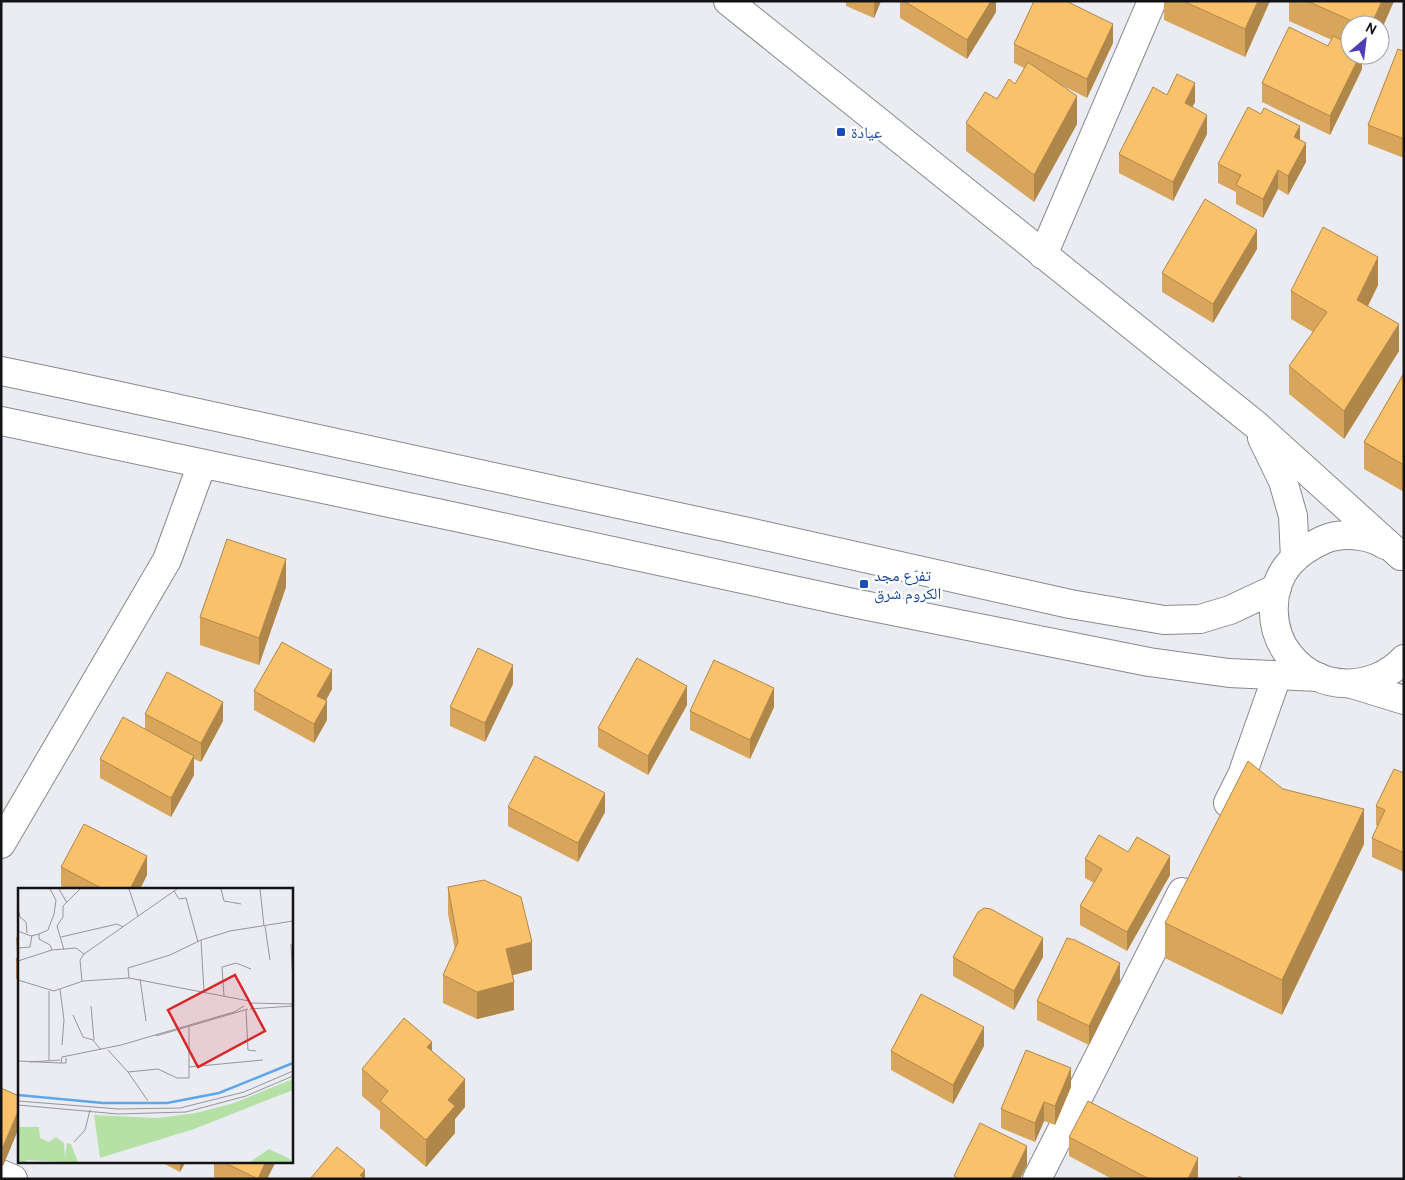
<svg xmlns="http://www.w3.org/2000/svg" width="1405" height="1180" font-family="Cabin,'Noto Naskh Arabic',sans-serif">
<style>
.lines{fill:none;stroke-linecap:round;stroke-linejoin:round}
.minor-casing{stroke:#88898e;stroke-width:30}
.minor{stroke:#fff;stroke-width:28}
.wall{fill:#d7a65c}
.shaded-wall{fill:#af874b}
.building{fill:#fac16b;stroke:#af874b}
.transit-dot{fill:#1a4fb4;stroke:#fff;stroke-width:2}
.labels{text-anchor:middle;stroke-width:5;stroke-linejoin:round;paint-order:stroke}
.transit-label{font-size:16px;fill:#164399;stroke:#fff;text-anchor:start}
.inset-river{fill:none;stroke:#5fa6e9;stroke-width:2.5}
.inset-road{fill:none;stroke:#95959a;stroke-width:1}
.view{fill:#d62828;fill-opacity:0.15;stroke:#d62828;stroke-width:2.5}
.inset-edge{fill:none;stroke:#131315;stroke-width:2.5}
</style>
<rect width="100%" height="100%" fill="#ebecf2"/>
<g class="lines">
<defs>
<g id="minor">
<path d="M 728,1 L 1256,425 L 1401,556"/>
<path d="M 1043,255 L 1152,1"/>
<path d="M 1,371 L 78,387 L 748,532 L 1070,604 L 1164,620 L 1200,619 L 1230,610 L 1277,588"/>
<path d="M 1,421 L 451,516 L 853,603 L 1149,662 L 1229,673 L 1318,677"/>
<path d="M 1262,438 L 1283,481 L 1293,516 L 1295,558"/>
<path d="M 1385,545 C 1368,534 1341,532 1323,540 C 1310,546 1298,553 1289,564 C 1268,589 1269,631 1290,656 C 1319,692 1373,692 1404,659"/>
<path d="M 1352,684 L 1404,700"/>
<path d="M 1228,803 L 1242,775 L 1277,676"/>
<path d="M 1,844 L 167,560 L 202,464"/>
<path d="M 1,1174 L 13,1179"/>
<path d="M 1037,1179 L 1182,892"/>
</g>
</defs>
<use href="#minor" class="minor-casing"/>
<use href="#minor" class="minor"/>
</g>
<g class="wall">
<path d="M 846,1 L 881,1 L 874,18 L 846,6 Z"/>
<path d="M 900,1 L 996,1 L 996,12 L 967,59 L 900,18 Z"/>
<path d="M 1164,1 L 1270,1 L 1245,57 L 1164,20 Z"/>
<path d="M 1289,1 L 1394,1 L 1380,33 L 1380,25 L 1350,25 L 1350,55 L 1362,55 L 1362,69 L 1330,135 L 1262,102 L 1262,83 L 1328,46 L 1332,40 L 1289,21 Z"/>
<path d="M 1113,43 L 1087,98 L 1061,85 L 1077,124 L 1034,202 L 966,151 L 966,123 L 1015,84 L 1024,68 L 1014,63 L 1014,44 Z"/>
<path d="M 1404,51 L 1404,158 L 1368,144 L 1368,125 Z"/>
<path d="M 1167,95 L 1195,102 L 1192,107 L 1207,134 L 1173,201 L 1119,173 L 1119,154 Z"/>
<path d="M 1300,140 L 1306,162 L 1288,195 L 1278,189 L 1263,218 L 1236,204 L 1236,192 L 1218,183 L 1218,164 Z"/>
<path d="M 1257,249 L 1213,323 L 1162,292 L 1162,273 Z"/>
<path d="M 1378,285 L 1368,306 L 1399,351 L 1344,439 L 1289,394 L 1289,366 L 1313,332 L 1291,319 L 1291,291 Z"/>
<path d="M 1404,373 L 1404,492 L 1364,469 L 1364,442 Z"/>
<path d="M 286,587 L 259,665 L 200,645 L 200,617 Z"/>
<path d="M 513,684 L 485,742 L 450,726 L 450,707 Z"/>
<path d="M 332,689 L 326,701 L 327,720 L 314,743 L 254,710 L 254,691 Z"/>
<path d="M 687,705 L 648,775 L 598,747 L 598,728 Z"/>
<path d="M 774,707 L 750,759 L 690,730 L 690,711 Z"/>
<path d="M 145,714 L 223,721 L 201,762 L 194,759 L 194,775 L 171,817 L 100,778 L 100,759 L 145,729 Z"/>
<path d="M 1404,773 L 1404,872 L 1372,857 L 1372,838 L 1378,826 L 1376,825 L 1376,806 Z"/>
<path d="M 1283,789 L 1364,844 L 1282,1015 L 1165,958 L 1165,923 Z"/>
<path d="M 508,807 L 605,812 L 578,862 L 508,826 Z"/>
<path d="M 1128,852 L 1170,875 L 1127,951 L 1080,925 L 1080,906 L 1094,883 L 1085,878 L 1085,859 Z"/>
<path d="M 61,867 L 147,875 L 140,889 L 67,889 L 61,886 Z"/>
<path d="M 448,887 L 532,970 L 513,975 L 514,1010 L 477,1019 L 443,1003 L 443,975 L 455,950 L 448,914 Z"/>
<path d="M 19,933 L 19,980 L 16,979 L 16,960 L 17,957 L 16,938 Z"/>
<path d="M 953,957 L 1043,957 L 1014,1010 L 953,976 Z"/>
<path d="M 1120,982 L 1089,1045 L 1037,1020 L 1037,1001 Z"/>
<path d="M 984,1046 L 953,1104 L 891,1070 L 891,1051 Z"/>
<path d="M 432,1051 L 465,1107 L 455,1119 L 455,1133 L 426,1167 L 380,1128 L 380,1111 L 362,1096 L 362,1069 Z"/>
<path d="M 1071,1087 L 1055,1125 L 1044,1121 L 1035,1142 L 1001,1128 L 1001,1109 Z"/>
<path d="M 1,1088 L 19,1096 L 3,1166 L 1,1165 Z"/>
<path d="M 1069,1137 L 1198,1177 L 1197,1179 L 1112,1179 L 1069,1156 Z"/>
<path d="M 159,1161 L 186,1161 L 180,1172 Z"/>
<path d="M 214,1161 L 276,1161 L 267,1179 L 218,1179 L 214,1177 Z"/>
</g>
<g class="shaded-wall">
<path d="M 874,1 L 881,1 L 874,18 Z"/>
<path d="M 991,1 L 996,1 L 996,12 L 967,59 L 967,40 Z"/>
<path d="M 1258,1 L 1270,1 L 1245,57 L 1245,29 Z"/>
<path d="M 1382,1 L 1394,1 L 1380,33 L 1380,25 L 1371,25 Z"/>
<path d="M 1113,24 L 1113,43 L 1087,98 L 1087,79 Z"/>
<path d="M 1360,55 L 1362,55 L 1362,69 L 1330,135 L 1330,116 Z"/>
<path d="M 1195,83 L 1195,102 L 1185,122 L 1185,103 Z"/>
<path d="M 1077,96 L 1077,124 L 1034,202 L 1034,175 Z"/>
<path d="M 1207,115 L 1207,134 L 1173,201 L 1173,182 Z"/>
<path d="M 1300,126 L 1300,145 L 1294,137 Z"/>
<path d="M 1306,143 L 1306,162 L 1288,195 L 1288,176 Z"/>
<path d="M 1278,170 L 1278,189 L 1263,218 L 1263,199 Z"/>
<path d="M 1257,230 L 1257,249 L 1213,323 L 1213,304 Z"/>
<path d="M 1378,257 L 1378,285 L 1357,328 L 1357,300 Z"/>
<path d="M 1399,324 L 1399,351 L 1344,439 L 1344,411 Z"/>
<path d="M 286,559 L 286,587 L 259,665 L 259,638 Z"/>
<path d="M 513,665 L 513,684 L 485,742 L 485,723 Z"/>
<path d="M 332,670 L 332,689 L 317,715 L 317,696 Z"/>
<path d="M 687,686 L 687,705 L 648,775 L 648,756 Z"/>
<path d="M 774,688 L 774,707 L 750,759 L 750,740 Z"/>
<path d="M 327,701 L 327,720 L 314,743 L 314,724 Z"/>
<path d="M 223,702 L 223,721 L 201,762 L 201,743 Z"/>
<path d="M 194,756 L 194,775 L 171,817 L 171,798 Z"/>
<path d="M 605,793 L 605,812 L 578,862 L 578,843 Z"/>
<path d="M 1364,809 L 1364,844 L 1282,1015 L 1282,980 Z"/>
<path d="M 147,856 L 147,875 L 140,889 L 130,889 Z"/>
<path d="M 1170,856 L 1170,875 L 1127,951 L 1127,932 Z"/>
<path d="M 1043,938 L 1043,957 L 1014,1010 L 1014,991 Z"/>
<path d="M 532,942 L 532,970 L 506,977 L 506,949 Z"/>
<path d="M 1120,963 L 1120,982 L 1089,1045 L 1089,1026 Z"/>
<path d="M 514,982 L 514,1010 L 477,1019 L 477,992 Z"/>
<path d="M 984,1027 L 984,1046 L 953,1104 L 953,1085 Z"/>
<path d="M 432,1042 L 432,1069 L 427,1047 Z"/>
<path d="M 1071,1068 L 1071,1087 L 1055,1125 L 1055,1106 Z"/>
<path d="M 465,1079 L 465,1107 L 455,1119 L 455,1133 L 426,1167 L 426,1140 L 448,1100 Z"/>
<path d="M 1044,1102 L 1044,1121 L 1035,1142 L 1035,1123 Z"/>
<path d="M 294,1103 L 294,1122 L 291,1129 L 291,1110 Z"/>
<path d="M 19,1109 L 19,1128 L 3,1166 L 3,1147 Z"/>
<path d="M 1027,1146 L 1027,1165 L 1020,1179 L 1011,1179 Z"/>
<path d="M 1198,1158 L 1198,1177 L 1197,1179 L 1188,1179 Z"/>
<path d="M 180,1161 L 186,1161 L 180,1172 Z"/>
<path d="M 266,1161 L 276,1161 L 267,1179 L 258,1179 Z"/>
<path d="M 365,1170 L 365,1179 L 360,1175 Z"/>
</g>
<g class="building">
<path d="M 904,1 L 991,1 L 967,40 Z"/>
<path d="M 1034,1 L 1066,1 L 1113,24 L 1087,79 L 1014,44 Z"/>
<path d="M 1183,1 L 1258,1 L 1245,29 Z"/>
<path d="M 1307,1 L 1382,1 L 1371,25 L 1361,25 Z"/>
<path d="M 1289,27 L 1328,46 L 1333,36 L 1350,44 L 1350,55 L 1360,55 L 1330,116 L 1262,83 Z"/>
<path d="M 1398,49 L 1404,51 L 1404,139 L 1368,125 Z"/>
<path d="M 1028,62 L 1077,96 L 1034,175 L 966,123 L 985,92 L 997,99 L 1009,79 L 1015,84 Z"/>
<path d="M 1177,74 L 1195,83 L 1185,103 L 1207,115 L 1173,182 L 1119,154 L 1153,87 L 1167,95 Z"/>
<path d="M 1248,107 L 1261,114 L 1264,108 L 1300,126 L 1294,137 L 1306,143 L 1288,176 L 1278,170 L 1263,199 L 1236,185 L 1241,175 L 1218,164 Z"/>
<path d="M 1205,199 L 1257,230 L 1213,304 L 1162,273 Z"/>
<path d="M 1323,227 L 1378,257 L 1357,300 L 1399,324 L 1344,411 L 1289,366 L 1327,312 L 1291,291 Z"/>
<path d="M 1404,373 L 1404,465 L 1364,442 Z"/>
<path d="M 227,539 L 286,559 L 259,638 L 200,617 Z"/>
<path d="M 282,642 L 332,670 L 317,696 L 327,701 L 314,724 L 254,691 Z"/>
<path d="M 478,648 L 513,665 L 485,723 L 450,707 Z"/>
<path d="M 637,658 L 687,686 L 648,756 L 598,728 Z"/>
<path d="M 714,660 L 774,688 L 750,740 L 690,711 Z"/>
<path d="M 167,672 L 223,702 L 201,743 L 145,714 Z"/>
<path d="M 123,717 L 194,756 L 171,798 L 100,759 Z"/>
<path d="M 535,756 L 605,793 L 578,843 L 508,807 Z"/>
<path d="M 1248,761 L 1283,789 L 1364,809 L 1282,980 L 1165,923 Z"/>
<path d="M 1394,769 L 1404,773 L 1404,853 L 1372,838 L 1385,810 L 1376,806 Z"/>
<path d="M 84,824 L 147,856 L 130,889 L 103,889 L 61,867 Z"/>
<path d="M 1099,835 L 1128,852 L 1137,837 L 1170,856 L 1127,932 L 1080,906 L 1102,869 L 1085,859 Z"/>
<path d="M 484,880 L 521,897 L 532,942 L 506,949 L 514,982 L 477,992 L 443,975 L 458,942 L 448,887 Z"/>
<path d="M 984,908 L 991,909 L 1043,938 L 1014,991 L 953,957 L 978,912 Z"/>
<path d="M 1067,938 L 1075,940 L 1120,963 L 1089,1026 L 1037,1001 Z"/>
<path d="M 19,954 L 19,961 L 16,960 Z"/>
<path d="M 921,994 L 984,1027 L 953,1085 L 891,1051 Z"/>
<path d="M 404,1018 L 432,1042 L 427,1047 L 465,1079 L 448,1100 L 455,1106 L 426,1140 L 380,1101 L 388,1091 L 362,1069 Z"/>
<path d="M 1026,1050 L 1071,1068 L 1055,1106 L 1044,1102 L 1035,1123 L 1001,1109 Z"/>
<path d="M 1,1088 L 19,1096 L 19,1109 L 3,1147 L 1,1146 Z"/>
<path d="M 1088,1101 L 1198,1158 L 1188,1179 L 1149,1179 L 1069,1137 Z"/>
<path d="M 291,1102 L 294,1103 L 291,1110 Z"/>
<path d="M 980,1123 L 1027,1146 L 1011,1179 L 959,1179 L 954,1176 Z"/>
<path d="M 337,1147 L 365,1170 L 360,1175 L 364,1179 L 310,1179 Z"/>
<path d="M 221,1161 L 266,1161 L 258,1179 Z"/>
<path d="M 1239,1176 L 1244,1179 L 1237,1179 Z"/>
</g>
<g class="transit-dot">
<rect x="836" y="127" width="10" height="10" rx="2.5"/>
<rect x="859" y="579" width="10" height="10" rx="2.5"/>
</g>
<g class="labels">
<g class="transit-label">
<text x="851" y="138">عيادة</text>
<text x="874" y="581">تفرّع مجد<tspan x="874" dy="18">الكروم شرق</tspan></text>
</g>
</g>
<g transform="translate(18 888)">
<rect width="275" height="275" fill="#ebecf2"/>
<path d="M 275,191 L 275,202 L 176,241 L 82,270 L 76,227 L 139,230 L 178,225 L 216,215 ZM 49,255 L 53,256 L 60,274 L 46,274 ZM 251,261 L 270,270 L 275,274 L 232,274 Z" fill="#b5e1a7"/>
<path d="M 0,239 L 21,239 L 22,250 L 31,254 L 38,249 L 46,255 L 47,271 L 45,274 L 8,272 L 9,274 L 0,274 Z" fill="#b5e1a7"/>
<path class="inset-river" d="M 0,207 L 85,215 L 149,215 L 201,205 L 275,175"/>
<path class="inset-road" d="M 41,1 L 49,15M 111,1 L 120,28M 203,1 L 206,13 L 223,16M 242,1 L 246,38M 156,3 L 161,11 L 168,10 L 180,54M 0,20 L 2,29 L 8,34 L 9,45M 247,38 L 252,72M 0,43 L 13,48 L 21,46 L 21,51 L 32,57 L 34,62M 21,46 L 30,42 L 36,26 L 38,12 L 32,1M 43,49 L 99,36 L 105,39M 183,52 L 186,104M 273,56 L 275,95M 0,60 L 12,59 L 14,47M 46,62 L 39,38 L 45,29 L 45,18 L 62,1M 0,73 L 34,62 L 58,60 L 66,66M 111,90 L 110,80 L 152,67 L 183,52 L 212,43 L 275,33M 122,91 L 128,133M 0,92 L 36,103 L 65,93 L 111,90 L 231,113M 64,93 L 62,72 L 66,66 L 159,1M 42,101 L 46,132 L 44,157M 206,108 L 204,79 L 218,75 L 233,81M 233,115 L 275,116M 73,118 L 76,152M 232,121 L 275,118M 228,122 L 230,162 L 238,163M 55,127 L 65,149 L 75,152 L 83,162M 138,148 L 230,121M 90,162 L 110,184 L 130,213M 48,170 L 48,175 L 43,175 L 44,169 L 103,157 L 216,124 L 226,118M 0,173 L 43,175M 31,173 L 31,103M 12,174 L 42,172M 171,179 L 245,172M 110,184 L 140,181 L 159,190 L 171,190 L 171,139M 0,213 L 101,221 L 162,220 L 226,204 L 275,183M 0,217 L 100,226 L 168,224 L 228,208 L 275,188M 56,254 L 67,242 L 72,222"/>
<path class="view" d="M 217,87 L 247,143 L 180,179 L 150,122 Z"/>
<rect width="275" height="275" class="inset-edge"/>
</g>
<rect width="1405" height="1180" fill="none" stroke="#131315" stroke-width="5"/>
<g transform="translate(1365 40) rotate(28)"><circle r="24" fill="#ffffff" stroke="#a1a1a1"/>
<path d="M0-4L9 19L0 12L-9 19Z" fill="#523db5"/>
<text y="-8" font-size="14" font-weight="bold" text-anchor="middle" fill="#131315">N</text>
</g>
</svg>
